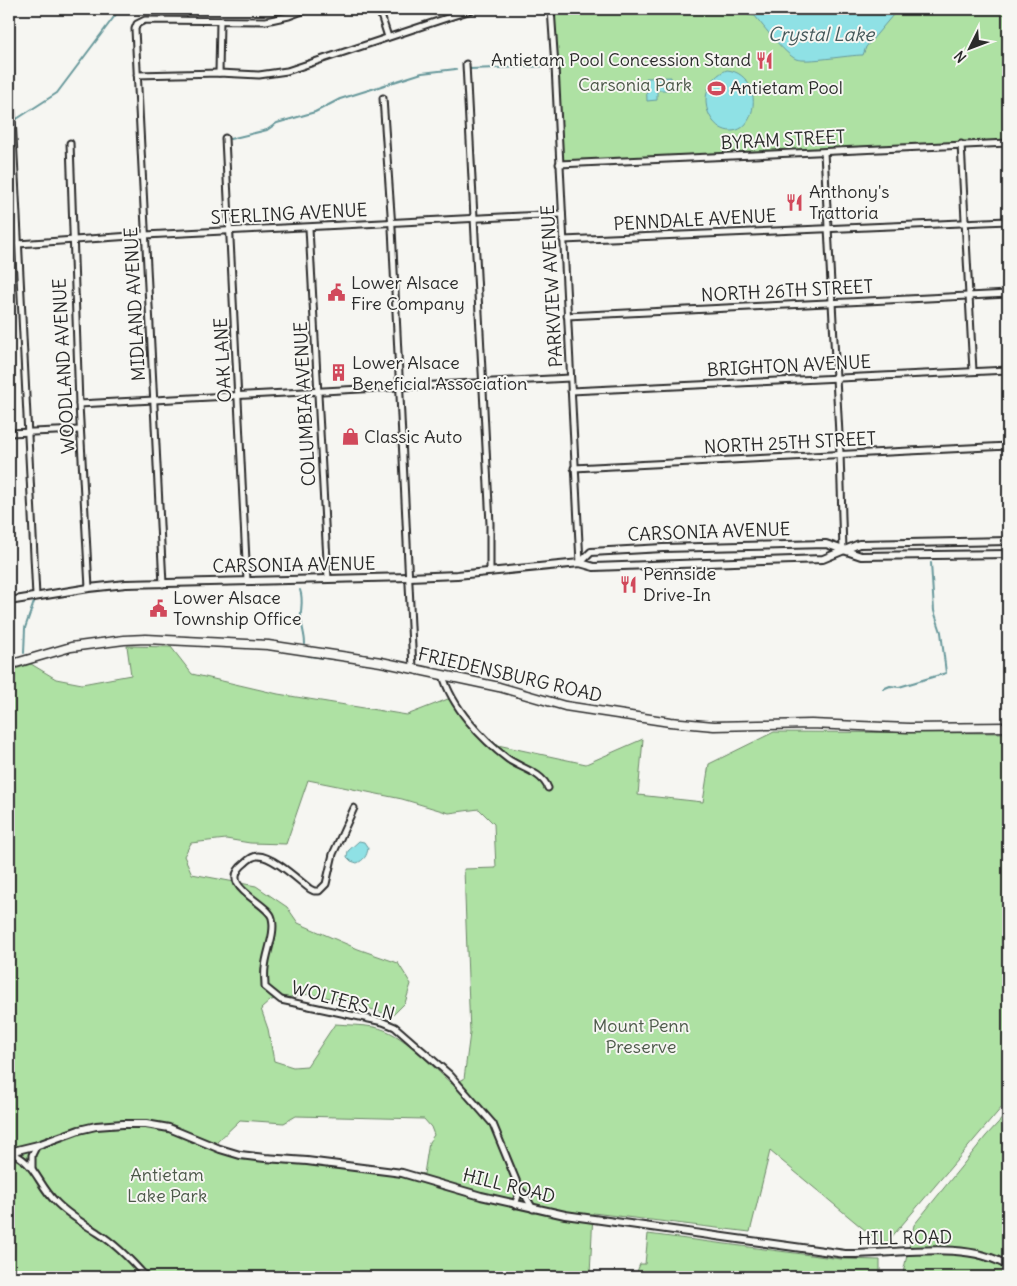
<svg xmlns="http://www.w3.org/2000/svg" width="1017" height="1286" font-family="Delius,sans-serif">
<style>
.green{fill:#aee1a3;stroke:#6c8667;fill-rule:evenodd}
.water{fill:#8fe1e5;stroke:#67989b}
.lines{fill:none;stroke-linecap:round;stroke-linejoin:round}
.stream{stroke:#67989b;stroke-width:2}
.minor-casing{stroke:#2b2b2b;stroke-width:9}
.tertiary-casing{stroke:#2b2b2b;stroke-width:10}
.secondary-casing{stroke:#2b2b2b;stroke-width:11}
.minor{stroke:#f6f6f2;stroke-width:5}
.tertiary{stroke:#f6f6f2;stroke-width:6}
.secondary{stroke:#f6f6f2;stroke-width:8}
.labels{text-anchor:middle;stroke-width:4;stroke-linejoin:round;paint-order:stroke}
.poi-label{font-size:18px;fill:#2b2b2b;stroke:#f6f6f2;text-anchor:start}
.park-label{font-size:18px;fill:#4c5849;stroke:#f6f6f2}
.street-label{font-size:18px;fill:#2b2b2b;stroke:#f6f6f2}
.water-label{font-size:19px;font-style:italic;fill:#44585a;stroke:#f6f6f2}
</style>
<rect width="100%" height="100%" fill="#f6f6f2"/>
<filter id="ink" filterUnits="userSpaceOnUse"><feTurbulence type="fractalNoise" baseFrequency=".02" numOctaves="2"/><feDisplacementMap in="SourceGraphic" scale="10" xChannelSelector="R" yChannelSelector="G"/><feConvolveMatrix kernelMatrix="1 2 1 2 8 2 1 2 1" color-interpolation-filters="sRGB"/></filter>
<g filter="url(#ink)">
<g class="green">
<path d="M 553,9 L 1008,9 L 1008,143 L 559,164 Z"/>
<path d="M 127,646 L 171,647 L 192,674 L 278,694 L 407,715 L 448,699 L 493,744 L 586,764 L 643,739 L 638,795 L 703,802 L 709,764 L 774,732 L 1008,733 L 1008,1100 L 884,1246 L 770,1151 L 750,1232 L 593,1213 L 590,1275 L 596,1277 L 9,1277 L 9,671 L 31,664 L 56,679 L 82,684 L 131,675 ZM 308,780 L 402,799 L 449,813 L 479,809 L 494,824 L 496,868 L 464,869 L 470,1033 L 464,1079 L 452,1084 C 431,1066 403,1032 374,1027 C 362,1025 348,1025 335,1024 L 307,1066 L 293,1067 L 274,1061 L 268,1029 L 261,1009 L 271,1000 L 310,994 L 346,1001 L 392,1016 L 405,1003 L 411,984 L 398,963 L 358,949 L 298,923 L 287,907 L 256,886 L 192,874 L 184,856 L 191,843 L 226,839 L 250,843 L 286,844 ZM 296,1116 L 424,1119 L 431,1127 L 434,1135 L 429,1142 L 424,1174 L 337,1161 L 240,1152 L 215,1144 L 240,1120 L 284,1123 Z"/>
<path d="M 1008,1112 L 1008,1277 L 902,1277 L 914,1225 L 986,1136 Z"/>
<path d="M 648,1234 L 841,1259 L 880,1260 L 880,1277 L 635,1277 L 640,1264 L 645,1264 Z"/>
</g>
<g class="water">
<path d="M 747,9 L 898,9 L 866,47 L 863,55 C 848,55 807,63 796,59 C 785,54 763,26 755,16 L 748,15 Z"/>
<path d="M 727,70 C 749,72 759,97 750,117 C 742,136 721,135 711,118 C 700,100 708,77 727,70 Z"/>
<path d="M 671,77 L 671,90 L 657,90 L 657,100 L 647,101 L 646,78 Z"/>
<path d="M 359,841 L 364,842 L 368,848 C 367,856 364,860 357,863 L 351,861 L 347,857 L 348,851 Z"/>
</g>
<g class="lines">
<g class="stream">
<path d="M 668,12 L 673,9"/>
<path d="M 470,69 L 548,66"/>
<path d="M 9,124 L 57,93 L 120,9"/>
<path d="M 230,139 L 267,130 L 277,123 L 315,112 L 340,99 L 372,89 L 422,73 L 456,69"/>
<path d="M 300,590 C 304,601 300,609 301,619 C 302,628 305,635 305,644"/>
<path d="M 24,653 L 25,628 L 34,602"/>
<path d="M 309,656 L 333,659"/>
<path d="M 883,689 L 890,686 L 899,687 L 946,673 L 941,632 L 934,611 L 931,563"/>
</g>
<defs>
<g id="minor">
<path d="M 379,9 L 388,37"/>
<path d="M 551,9 L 555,66 L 580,563"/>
<path d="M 9,56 L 36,596"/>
<path d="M 466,64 L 490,524 L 490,572"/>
<path d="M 219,73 L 220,21"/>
<path d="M 137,75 L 219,73 L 259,75 L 287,71 L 474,9"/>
<path d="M 383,98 L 392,228 L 413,668"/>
<path d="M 225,138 L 247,581"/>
<path d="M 70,143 L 79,404 L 89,588"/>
<path d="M 961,144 L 973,371"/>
<path d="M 824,152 L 840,453 L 843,550"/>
<path d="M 559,164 L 1008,143"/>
<path d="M 9,218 L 16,218"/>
<path d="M 309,228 L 328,579"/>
<path d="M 563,240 L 1008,221"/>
<path d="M 18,244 L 145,235 L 562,214"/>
<path d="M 567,316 L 1008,294"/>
<path d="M 571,391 L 1008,370"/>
<path d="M 79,404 L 570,378"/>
<path d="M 9,433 L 80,430"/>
<path d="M 574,468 L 1008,446"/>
<path d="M 163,584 L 135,29 L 137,24 L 145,20 L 266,21 L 289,16 L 308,9"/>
<path d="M 443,675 C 451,706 482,740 508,759 C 520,768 542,772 548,788"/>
<path d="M 354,808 L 333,854 L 326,884 L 319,891 L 314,891 L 310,889 C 298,880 273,856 258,856 C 253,856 248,860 245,863 C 215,886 268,902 272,918 C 276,934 266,952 265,968 C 264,974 265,980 265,987 L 281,1000 L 383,1022 L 395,1027 L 450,1075 L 493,1124 L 520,1190 L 515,1205"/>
<path d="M 9,1152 C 35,1161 37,1183 55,1201 C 67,1214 83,1223 98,1233 C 117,1245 132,1261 146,1277"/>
<path d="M 32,1168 L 32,1155 L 37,1145"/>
<path d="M 520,1190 L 525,1195 L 533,1209"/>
</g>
<g id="tertiary">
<path d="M 580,563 L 591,552 L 663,548 L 826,544 L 861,556 L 1008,554"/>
<path d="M 9,601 L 89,588 L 126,584 L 409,577 L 457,575 L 580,563 L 594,567 L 823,559 L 859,544 L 1008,541"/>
<path d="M 9,1152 L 38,1145 L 79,1130 L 96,1126 L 123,1124 L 146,1124 L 169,1128 L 220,1149 L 240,1155 L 265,1158 L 307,1161 L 402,1173 L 481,1196 L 565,1215 L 845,1254 C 894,1255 965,1239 1008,1266"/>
</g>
<path id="secondary" d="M 9,665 L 71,647 L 124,640 L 146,639 L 268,645 L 381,662 L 499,687 L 565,706 L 670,722 L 714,726 L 811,724 L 909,728 L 1008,727"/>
</defs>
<use href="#minor" class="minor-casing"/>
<use href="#tertiary" class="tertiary-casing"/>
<use href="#secondary" class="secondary-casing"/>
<use href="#minor" class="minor"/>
<use href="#tertiary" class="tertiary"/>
<use href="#secondary" class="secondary"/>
</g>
</g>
<defs>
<symbol id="restaurant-bare" viewBox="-9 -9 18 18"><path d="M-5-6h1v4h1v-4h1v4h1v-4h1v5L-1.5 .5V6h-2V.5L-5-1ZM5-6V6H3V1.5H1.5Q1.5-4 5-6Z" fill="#d1495b" stroke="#f6f6f2" stroke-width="2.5" paint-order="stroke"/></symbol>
<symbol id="stadium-bare" viewBox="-9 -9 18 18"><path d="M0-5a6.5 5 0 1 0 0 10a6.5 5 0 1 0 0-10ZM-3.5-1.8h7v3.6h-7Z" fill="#d1495b" stroke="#f6f6f2" stroke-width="2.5" paint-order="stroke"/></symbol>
<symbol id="civic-bare" viewBox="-9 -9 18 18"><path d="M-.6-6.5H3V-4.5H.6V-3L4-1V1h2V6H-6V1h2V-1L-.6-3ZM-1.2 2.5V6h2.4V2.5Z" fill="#d1495b" stroke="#f6f6f2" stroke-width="2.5" paint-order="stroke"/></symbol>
<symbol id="building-bare" viewBox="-9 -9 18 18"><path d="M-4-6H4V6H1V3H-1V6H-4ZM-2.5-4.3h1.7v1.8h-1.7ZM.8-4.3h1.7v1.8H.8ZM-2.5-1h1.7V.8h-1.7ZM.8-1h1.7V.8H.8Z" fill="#d1495b" stroke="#f6f6f2" stroke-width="2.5" paint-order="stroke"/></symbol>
<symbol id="shop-bare" viewBox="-9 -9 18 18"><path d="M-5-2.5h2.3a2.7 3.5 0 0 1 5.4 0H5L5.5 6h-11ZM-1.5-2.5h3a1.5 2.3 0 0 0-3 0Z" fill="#d1495b" stroke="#f6f6f2" stroke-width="2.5" paint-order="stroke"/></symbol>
</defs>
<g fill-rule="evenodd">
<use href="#restaurant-bare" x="752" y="48" width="25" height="25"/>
<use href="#stadium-bare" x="704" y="76" width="25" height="25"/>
<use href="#restaurant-bare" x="782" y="190" width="25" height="25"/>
<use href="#civic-bare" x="324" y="280" width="25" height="25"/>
<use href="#building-bare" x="326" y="360" width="25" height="25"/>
<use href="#shop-bare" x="338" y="424" width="25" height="25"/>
<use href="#restaurant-bare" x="616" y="572" width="25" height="25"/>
<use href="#civic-bare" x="146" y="596" width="25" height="25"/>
</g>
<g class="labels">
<g class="poi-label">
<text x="751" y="66" text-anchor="end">Antietam Pool Concession Stand</text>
<text x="730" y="94">Antietam Pool</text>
<text x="809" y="198">Anthony's<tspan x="809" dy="21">Trattoria</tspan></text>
<text x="351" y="289">Lower Alsace<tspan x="351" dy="21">Fire Company</tspan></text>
<text x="352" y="369">Lower Alsace<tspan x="352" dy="21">Beneficial Association</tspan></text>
<text x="364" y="443">Classic Auto</text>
<text x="643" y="580">Pennside<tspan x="643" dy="21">Drive-In</tspan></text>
<text x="173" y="604">Lower Alsace<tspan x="173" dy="21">Township Office</tspan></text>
</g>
<g class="park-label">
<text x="635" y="91">Carsonia Park</text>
<text x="641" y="1032">Mount Penn<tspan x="641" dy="21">Preserve</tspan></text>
<text x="167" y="1181">Antietam<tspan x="167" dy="21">Lake Park</tspan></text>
</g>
<g class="street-label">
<text transform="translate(783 140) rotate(-3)" y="6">BYRAM STREET</text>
<text transform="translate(289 214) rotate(-3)" y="6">STERLING AVENUE</text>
<text transform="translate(695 220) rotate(-3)" y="6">PENNDALE AVENUE</text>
<text transform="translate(552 286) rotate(-93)" y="6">PARKVIEW AVENUE</text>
<text transform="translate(787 291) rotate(-3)" y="6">NORTH 26TH STREET</text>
<text transform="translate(135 304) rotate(-93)" y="6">MIDLAND AVENUE</text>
<text transform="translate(223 360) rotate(-93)" y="6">OAK LANE</text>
<text transform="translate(64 366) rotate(-93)" y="6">WOODLAND AVENUE</text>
<text transform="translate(789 366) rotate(-3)" y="6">BRIGHTON AVENUE</text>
<text transform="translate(305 404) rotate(-93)" y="6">COLUMBIA AVENUE</text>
<text transform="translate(790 443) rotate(-3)" y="6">NORTH 25TH STREET</text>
<text transform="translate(709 532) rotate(-2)" y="6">CARSONIA AVENUE</text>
<text transform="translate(294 565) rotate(-1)" y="6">CARSONIA AVENUE</text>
<text transform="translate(510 675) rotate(13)" y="6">FRIEDENSBURG ROAD</text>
<text transform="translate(343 1001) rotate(15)" y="6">WOLTERS LN</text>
<text transform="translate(509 1186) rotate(14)" y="6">HILL ROAD</text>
<text transform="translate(905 1238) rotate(-1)" y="6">HILL ROAD</text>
</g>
<g class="water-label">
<text x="821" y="41">Crystal Lake</text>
</g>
</g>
<rect width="1017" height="1286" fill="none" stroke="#f6f6f2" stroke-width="30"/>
<rect x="15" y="15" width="987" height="1256" fill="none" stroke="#2b2b2b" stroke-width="2" filter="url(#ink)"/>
<g transform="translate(970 48) rotate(228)" stroke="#f6f6f2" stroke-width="4" paint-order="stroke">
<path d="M0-4L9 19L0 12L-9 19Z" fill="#2b2b2b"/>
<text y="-8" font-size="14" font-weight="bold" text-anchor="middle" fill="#2b2b2b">N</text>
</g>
</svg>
